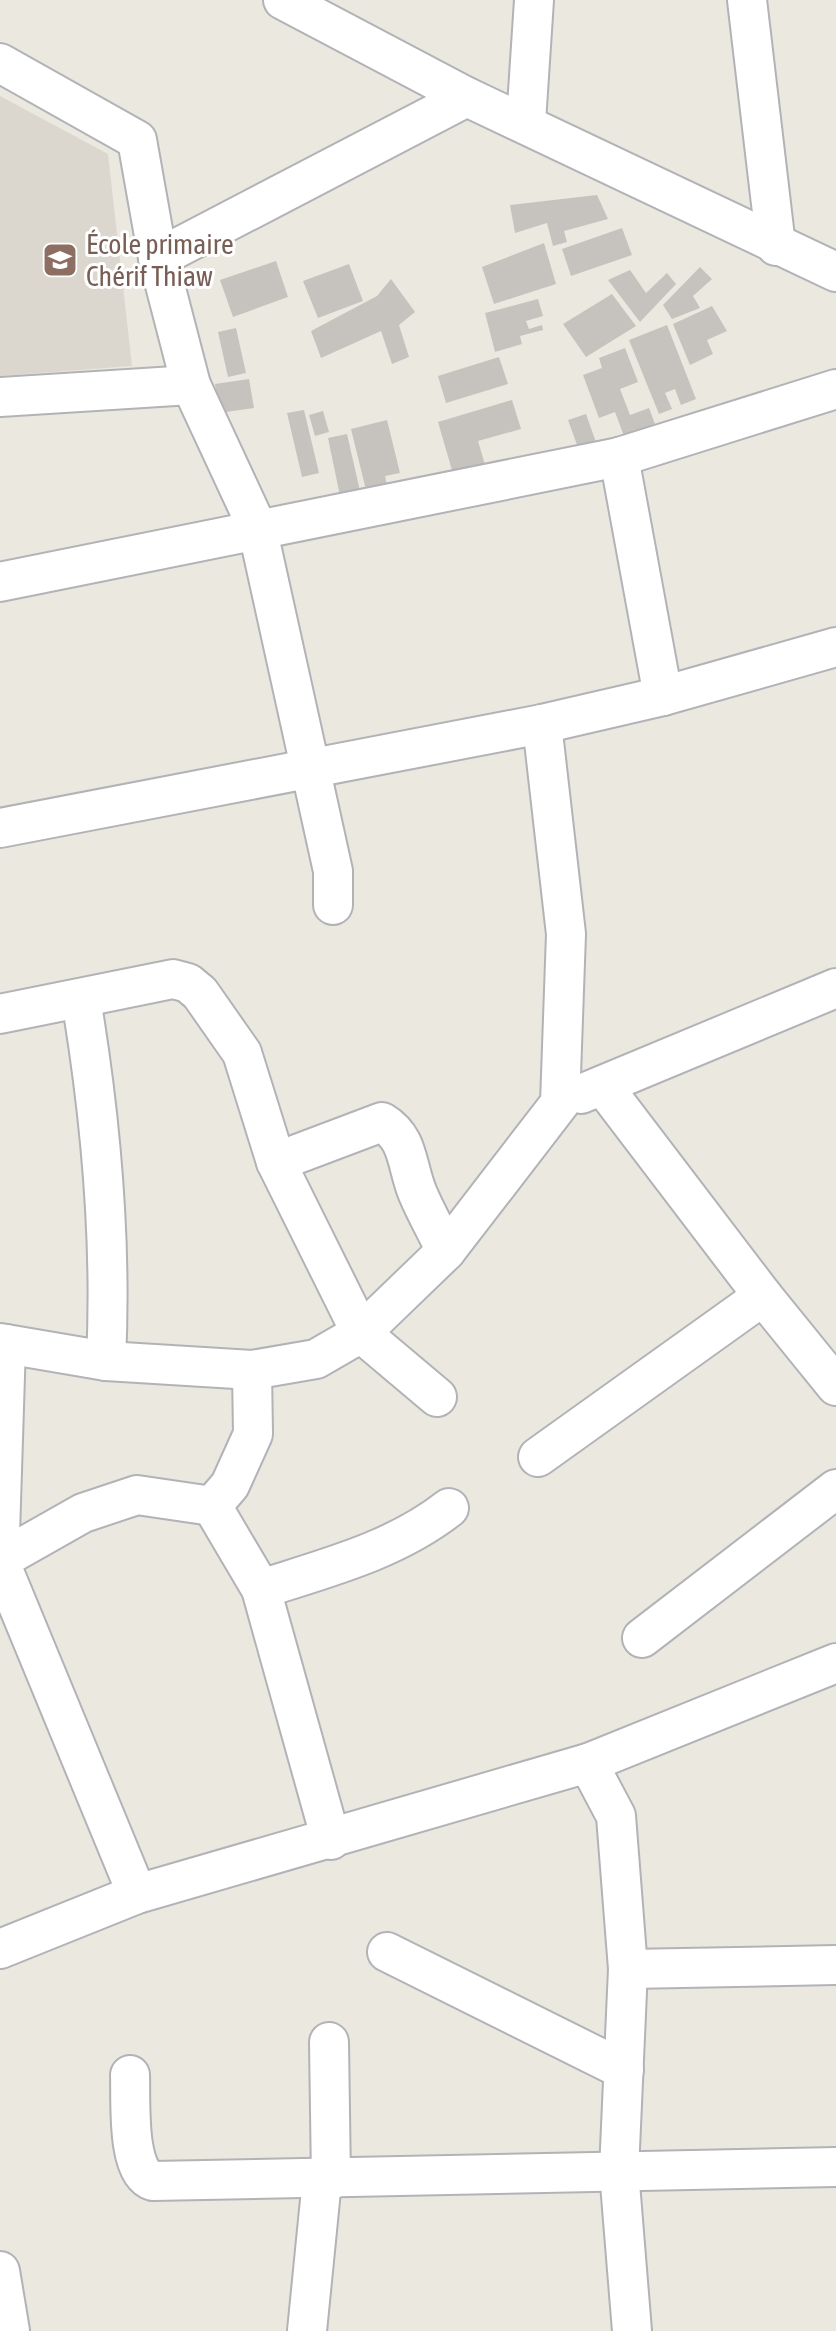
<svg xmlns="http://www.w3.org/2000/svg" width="836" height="2331" font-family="'Asap Condensed',sans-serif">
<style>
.education{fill:#dbd7cf}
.building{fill:#c6c3be}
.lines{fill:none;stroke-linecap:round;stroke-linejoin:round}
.minor-casing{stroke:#b1b3b7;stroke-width:42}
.minor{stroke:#fff;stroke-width:38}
.labels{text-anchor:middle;stroke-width:6;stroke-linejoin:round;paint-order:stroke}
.education-label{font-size:28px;fill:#785e54;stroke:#fff;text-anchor:start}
</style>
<rect width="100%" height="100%" fill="#ebe8e0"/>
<path class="education" d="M 0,96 L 108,154 L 132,366 L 0,376 Z"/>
<g class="building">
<path d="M 597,195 L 608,219 L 564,231 L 567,242 L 553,246 L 547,223 L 515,233 L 510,205 Z"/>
<path d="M 622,228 L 632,255 L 571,276 L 562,249 Z"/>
<path d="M 544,243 L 556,284 L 494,304 L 482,267 Z"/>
<path d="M 276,261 L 288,297 L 233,317 L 220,280 Z"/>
<path d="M 349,264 L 363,301 L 318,318 L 303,281 Z"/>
<path d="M 700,267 L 712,279 L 693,296 L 700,308 L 672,319 L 663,305 Z"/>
<path d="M 630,270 L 646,293 L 667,273 L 676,284 L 640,322 L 608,280 Z"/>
<path d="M 391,279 L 415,312 L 399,325 L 409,357 L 392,364 L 381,331 L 321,358 L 311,331 L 377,296 Z"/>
<path d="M 612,294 L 636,326 L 586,357 L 563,324 Z"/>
<path d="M 538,299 L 543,316 L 526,321 L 529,329 L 542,325 L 543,330 L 520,336 L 522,344 L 495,352 L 485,313 Z"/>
<path d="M 712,306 L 727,331 L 707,340 L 713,354 L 690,365 L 673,324 Z"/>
<path d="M 667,325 L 696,399 L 681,405 L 675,389 L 665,393 L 672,409 L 659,414 L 629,340 Z"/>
<path d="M 236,328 L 246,373 L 228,377 L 218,332 Z"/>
<path d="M 625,348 L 638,382 L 620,389 L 630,415 L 649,408 L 655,424 L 624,436 L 615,412 L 599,418 L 583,375 L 602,368 L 599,358 Z"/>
<path d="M 499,357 L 508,384 L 446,403 L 438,376 Z"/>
<path d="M 249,379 L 254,408 L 219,413 L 215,384 Z"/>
<path d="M 512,400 L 521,429 L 478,441 L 488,475 L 456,484 L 438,422 Z"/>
<path d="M 304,410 L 319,473 L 302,477 L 287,413 Z"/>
<path d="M 323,411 L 329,432 L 315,436 L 309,415 Z"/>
<path d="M 586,414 L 598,448 L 580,453 L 568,420 Z"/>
<path d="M 387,420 L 400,473 L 385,476 L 387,485 L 366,490 L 351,429 Z"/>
<path d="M 347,434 L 360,491 L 340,496 L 328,438 Z"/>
</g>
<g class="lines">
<defs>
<g id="minor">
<path d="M 283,0 L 467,97 L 836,272"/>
<path d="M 747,0 L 776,246"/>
<path d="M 0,63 L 137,140 L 158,258 L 191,385 L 257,527 L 333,871 L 333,905"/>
<path d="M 526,122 L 534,0"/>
<path d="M 158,258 L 467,97"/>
<path d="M 0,397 L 191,385"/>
<path d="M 619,457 L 663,696"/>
<path d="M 0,582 L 619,457 L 836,389"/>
<path d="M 0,828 L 542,724 L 663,696 L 836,647"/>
<path d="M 81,999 C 101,1119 112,1239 106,1361"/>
<path d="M 0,1014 L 173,979 L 188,983 L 200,993 L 242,1053 L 276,1162 L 361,1333 L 437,1397"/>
<path d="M 603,1086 L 763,1296 L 836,1386"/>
<path d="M 581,1094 L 836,988"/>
<path d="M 276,1162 L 382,1122 C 410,1139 406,1166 418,1194 C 426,1213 437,1232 446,1251"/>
<path d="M 0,1343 L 106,1361 L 252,1370 L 316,1359 L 361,1333 L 446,1251 L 560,1103 L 566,934 L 542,724"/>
<path d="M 252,1370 L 253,1434 L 230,1485 L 212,1506 L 261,1589 L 331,1840"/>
<path d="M 538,1457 L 763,1296"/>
<path d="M 0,1534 L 6,1344"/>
<path d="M 0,1560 L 83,1513 L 137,1495 L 212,1506"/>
<path d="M 0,1562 L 137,1894"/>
<path d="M 261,1589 C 326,1568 394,1551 449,1508"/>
<path d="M 642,1638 L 836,1489"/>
<path d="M 588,1763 L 836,1663"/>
<path d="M 0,1949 L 137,1894 L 588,1763 L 616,1816 L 628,1969 L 619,2171 L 632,2331"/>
<path d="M 387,1952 L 624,2070"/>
<path d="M 628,1969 L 836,1965"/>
<path d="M 329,2042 L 331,2180"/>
<path d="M 130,2075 C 131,2101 126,2173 153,2181 L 836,2167"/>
<path d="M 0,2271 L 10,2331"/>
<path d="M 307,2331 L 322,2180"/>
</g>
</defs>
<use href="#minor" class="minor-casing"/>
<use href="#minor" class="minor"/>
</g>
<defs>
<symbol id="school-square" viewBox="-11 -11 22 22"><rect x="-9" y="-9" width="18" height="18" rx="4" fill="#8d6e63" stroke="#fff"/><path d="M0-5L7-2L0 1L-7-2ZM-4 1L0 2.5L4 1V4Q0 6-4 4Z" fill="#fff"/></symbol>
</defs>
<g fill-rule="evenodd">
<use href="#school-square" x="40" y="240" width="40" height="40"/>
</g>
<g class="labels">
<g class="education-label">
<text x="86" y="254">École primaire<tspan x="86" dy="32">Chérif Thiaw</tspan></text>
</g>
</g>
</svg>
